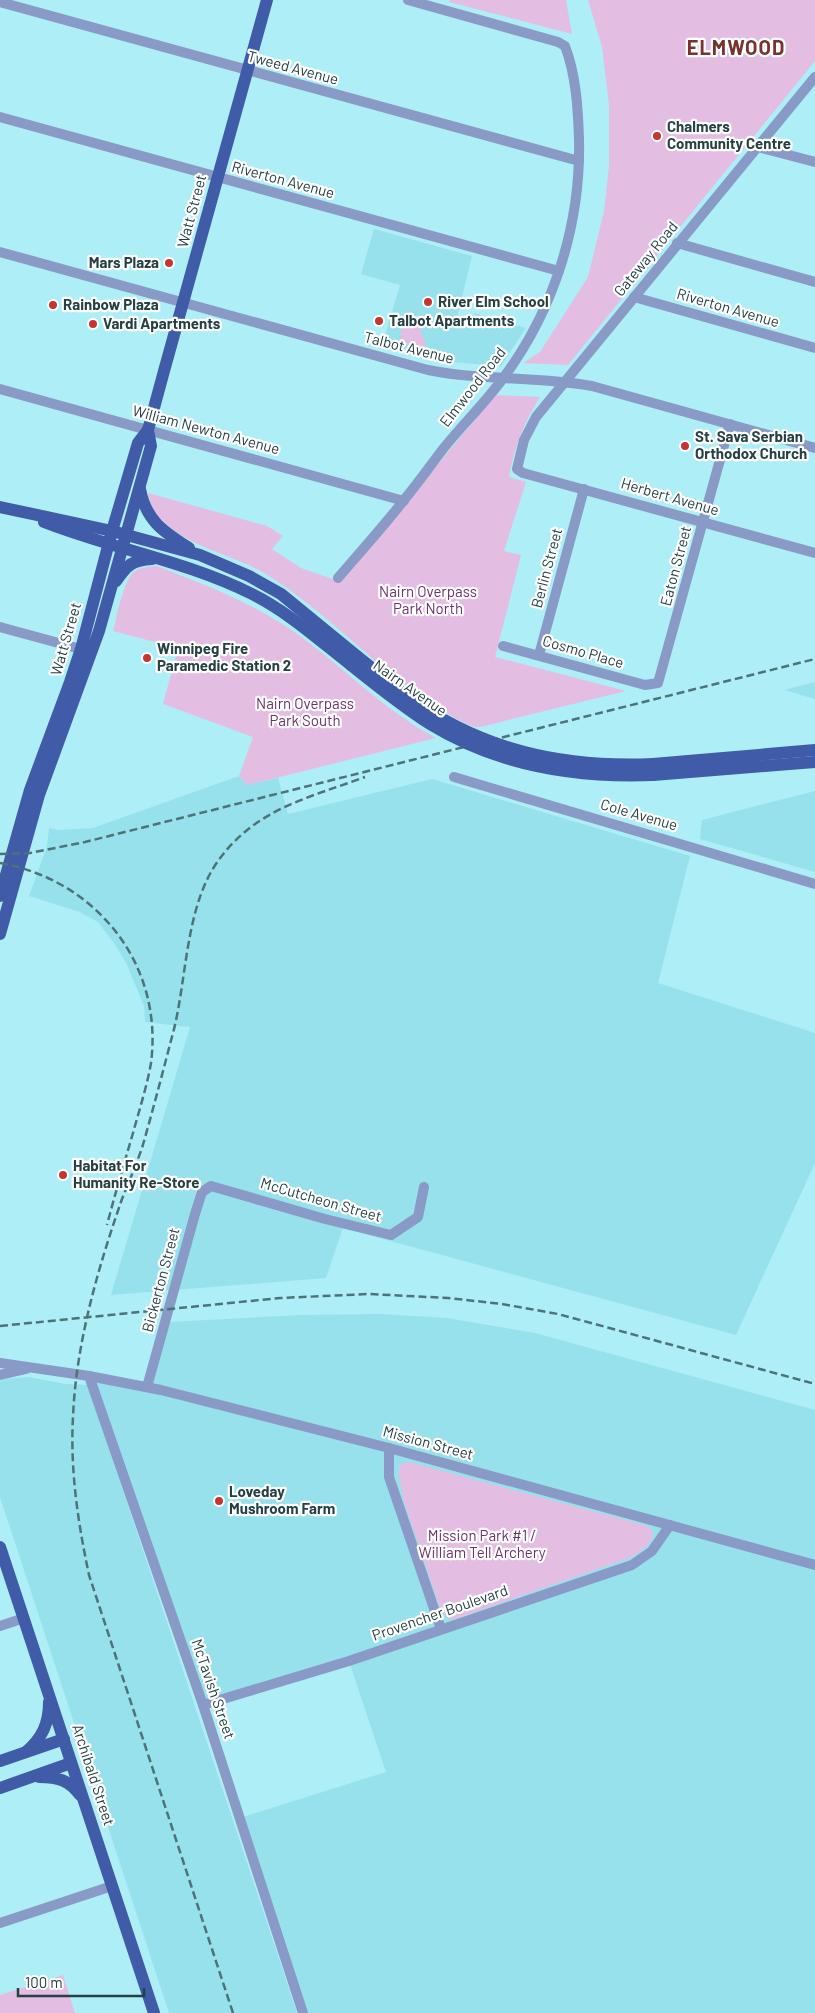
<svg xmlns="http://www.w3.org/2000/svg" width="815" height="2013" font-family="Barlow,sans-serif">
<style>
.built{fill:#97e1ec}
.green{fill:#e3bee2}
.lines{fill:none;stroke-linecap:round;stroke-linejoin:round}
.minor{stroke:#889ac5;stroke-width:10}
.major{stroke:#405ba7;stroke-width:12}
.rail{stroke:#4d7378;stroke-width:2.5;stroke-dasharray:8 4;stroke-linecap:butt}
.major-bridge{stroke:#405ba7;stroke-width:12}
.poi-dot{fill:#c43631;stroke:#fff;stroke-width:2}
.labels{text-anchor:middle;stroke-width:4.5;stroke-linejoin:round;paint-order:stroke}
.street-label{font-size:15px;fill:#264044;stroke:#fff}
.poi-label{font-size:15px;font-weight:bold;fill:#264044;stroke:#fff;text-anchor:start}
.park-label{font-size:15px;fill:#6d316e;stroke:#fff}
.district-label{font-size:20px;font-weight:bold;letter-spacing:1px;fill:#79332d;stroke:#fff}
</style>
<rect width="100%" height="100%" fill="#adeef7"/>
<g class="built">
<path d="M 374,229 L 472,256 L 457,318 L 472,322 L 474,313 L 526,328 L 501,366 L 439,361 L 382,345 L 400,285 L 361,274 Z"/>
<path d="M 815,682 L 815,699 L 784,690 Z"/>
<path d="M 239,776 L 248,785 L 278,778 L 288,814 L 432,779 L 690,856 L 658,983 L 815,1033 L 815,1163 L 736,1335 L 343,1228 L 326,1278 L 111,1295 L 190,1027 L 145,1022 L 144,1006 L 127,965 L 116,946 L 98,922 L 80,912 L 29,896 L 47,847 L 49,828 L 58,830 L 93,828 Z"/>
<path d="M 815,791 L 815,872 L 700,839 L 702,820 Z"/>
<path d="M 382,1314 L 447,1318 L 535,1333 L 815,1410 L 815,2013 L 303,2013 L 240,1818 L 386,1772 L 349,1661 L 203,1705 L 89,1376 L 148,1389 L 168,1322 L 303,1315 Z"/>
<path d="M 29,1377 L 65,1384 L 88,1385 L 297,2013 L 169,2013 L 0,1497 L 0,1381 L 5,1379 Z"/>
</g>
<g class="green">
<path d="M 450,0 L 566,0 L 572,34 L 449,2 Z"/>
<path d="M 588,0 L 815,0 L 815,61 L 568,365 L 523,363 L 540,352 L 588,277 L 604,211 L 609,166 L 609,105 L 602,47 Z"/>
<path d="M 408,325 L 419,327 L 426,344 L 425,349 L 418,353 L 413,351 L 411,345 L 404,344 L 400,337 L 402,327 Z"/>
<path d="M 495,395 L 540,397 C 523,424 515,446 509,477 L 526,482 L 504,551 L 521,555 L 495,657 L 626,691 C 587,701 547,710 508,720 C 500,722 482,728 475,727 C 463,724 449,714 438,708 C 376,669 327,611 264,573 C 230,552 155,541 148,493 L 267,526 L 283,536 L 272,549 L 301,568 L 341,582 Z"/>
<path d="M 157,566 C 203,584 248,601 290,629 C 340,663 381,709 436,738 L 248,785 L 239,776 L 253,737 L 163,704 L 178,648 L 113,631 C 117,617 123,581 134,572 C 140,567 149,567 157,566 Z"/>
<path d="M 409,1462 L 648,1526 L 653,1532 C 652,1545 642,1550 632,1557 L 455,1619 L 449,1619 L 441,1611 L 404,1502 L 399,1478 L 399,1465 Z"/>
<path d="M 63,1975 L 75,2013 L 0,2013 L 0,1995 Z"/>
</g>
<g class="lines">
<g class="minor">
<path d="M 0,2 L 579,161"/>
<path d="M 815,77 L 536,417 L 524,440 L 517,469 L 523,473 L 815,553"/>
<path d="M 0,117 L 559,271"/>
<path d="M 758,147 L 815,162"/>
<path d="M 677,243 L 815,282"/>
<path d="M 0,252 L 428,370 C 482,381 538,376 592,386 L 815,448"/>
<path d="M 634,297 L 815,348"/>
<path d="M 0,389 L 404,501"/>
<path d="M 338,578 C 360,552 383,527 404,500 C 418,483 430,466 443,449 C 463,424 486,402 504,377 C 555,308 581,223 579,139 C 578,108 576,75 565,46 L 558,42 L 408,0"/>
<path d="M 0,627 L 88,651"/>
<path d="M 503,646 L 645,685 L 658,683 L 730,424"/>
<path d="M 539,655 L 584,489"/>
<path d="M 454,777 L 815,884"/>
<path d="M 0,1363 L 89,1376 L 161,1390 L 389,1448 L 815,1565"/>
<path d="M 0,1375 L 26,1369"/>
<path d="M 89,1376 L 203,1705 L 303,2013"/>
<path d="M 147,1387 L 195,1214 L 202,1192 L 211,1186 L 325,1219 L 391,1235 L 418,1217 L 424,1187"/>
<path d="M 389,1448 L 389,1477 L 441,1629"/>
<path d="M 0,1626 L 24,1618"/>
<path d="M 203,1705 L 349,1661 L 632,1565 L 652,1551 L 670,1525"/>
<path d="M 0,1923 L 112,1886"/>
</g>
<g class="major">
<path d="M 140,489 C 146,521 164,532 189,548"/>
<path d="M 0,507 L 112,531 L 200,555 L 249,576 L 281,594 L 358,657"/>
<path d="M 44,522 C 113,549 186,561 252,594 C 287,611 320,641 351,665"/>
<path d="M 116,581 C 127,565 132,560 152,559"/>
<path d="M 653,764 L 815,750"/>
<path d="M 653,775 L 815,762"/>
<path d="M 0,896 L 30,790 L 70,682 L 81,649 L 112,531 L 138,443 L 148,430"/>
<path d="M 0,934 L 39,795 L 99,631 L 151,446 L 148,430 L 164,371 L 267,0"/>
<path d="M 0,1547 L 154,2013"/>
<path d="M 26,1752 C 42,1738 49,1724 49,1702"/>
<path d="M 0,1761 L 64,1739"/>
<path d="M 39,1777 C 58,1777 69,1780 80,1795"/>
<path d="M 0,1788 L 71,1763"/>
</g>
<g class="rail">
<path d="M 0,854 L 30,853 L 85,842 L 815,659"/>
<path d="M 0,863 C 39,870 75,888 103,917 C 141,956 158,1009 151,1063 C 147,1086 139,1111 133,1133 C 124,1164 115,1194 107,1225"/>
<path d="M 0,1326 L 280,1298 L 369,1294 L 448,1298 L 502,1304 L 558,1314 L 815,1384"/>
<path d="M 233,2013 L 89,1575 C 78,1523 70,1470 73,1417 C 76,1343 98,1268 122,1199 C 129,1182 136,1165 142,1148 C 153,1110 163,1071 173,1033 C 187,980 185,907 218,861 C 255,809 308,798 365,777"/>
</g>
<g class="major-bridge">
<path d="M 358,657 C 374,669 389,683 405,695 C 481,750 560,768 653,764"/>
<path d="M 351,665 C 377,686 402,706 430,724 C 498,766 576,778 653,775"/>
</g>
</g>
<g class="poi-dot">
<circle cx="657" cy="136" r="5"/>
<circle cx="169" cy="263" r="5"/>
<circle cx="428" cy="302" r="5"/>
<circle cx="53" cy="305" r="5"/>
<circle cx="379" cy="321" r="5"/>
<circle cx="93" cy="324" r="5"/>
<circle cx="685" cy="446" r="5"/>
<circle cx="147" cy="658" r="5"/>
<circle cx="63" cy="1175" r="5"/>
<circle cx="219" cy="1501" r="5"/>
</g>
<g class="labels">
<g class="street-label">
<text transform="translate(293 68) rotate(15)" y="5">Tweed Avenue</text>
<text transform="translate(283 180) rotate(15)" y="5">Riverton Avenue</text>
<text transform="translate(192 211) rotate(-75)" y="5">Watt Street</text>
<text transform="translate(646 259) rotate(-51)" y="5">Gateway Road</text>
<text transform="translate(728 308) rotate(16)" y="5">Riverton Avenue</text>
<text transform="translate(409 348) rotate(14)" y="5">Talbot Avenue</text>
<text transform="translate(473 387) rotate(-52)" y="5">Elmwood Road</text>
<text transform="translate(206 430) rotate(15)" y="5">William Newton Avenue</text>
<text transform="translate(670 497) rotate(16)" y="5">Herbert Avenue</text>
<text transform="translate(676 566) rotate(-75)" y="5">Eaton Street</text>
<text transform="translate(547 568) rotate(-75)" y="5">Berlin Street</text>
<text transform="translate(66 639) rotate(-74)" y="5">Watt Street</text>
<text transform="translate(583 652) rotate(16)" y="5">Cosmo Place</text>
<text transform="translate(410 688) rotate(35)" y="5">Nairn Avenue</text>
<text transform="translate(639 815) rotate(16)" y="5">Cole Avenue</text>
<text transform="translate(321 1200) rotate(16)" y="5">McCutcheon Street</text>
<text transform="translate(161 1280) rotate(-75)" y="5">Bickerton Street</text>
<text transform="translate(428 1443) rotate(15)" y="5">Mission Street</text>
<text transform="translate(440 1613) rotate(-19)" y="5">Provencher Boulevard</text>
<text transform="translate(213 1689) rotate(71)" y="5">McTavish Street</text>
<text transform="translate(93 1775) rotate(72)" y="5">Archibald Street</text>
</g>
<g class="poi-label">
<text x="667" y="132">Chalmers<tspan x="667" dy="17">Community Centre</tspan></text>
<text x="159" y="268" text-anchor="end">Mars Plaza</text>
<text x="438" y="307">River Elm School</text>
<text x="63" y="310">Rainbow Plaza</text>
<text x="389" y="326">Talbot Apartments</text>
<text x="103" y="329">Vardi Apartments</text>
<text x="695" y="442">St. Sava Serbian<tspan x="695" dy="17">Orthodox Church</tspan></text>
<text x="157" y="654">Winnipeg Fire<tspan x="157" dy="17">Paramedic Station 2</tspan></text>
<text x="73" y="1171">Habitat For<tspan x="73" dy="17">Humanity Re-Store</tspan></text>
<text x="229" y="1497">Loveday<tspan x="229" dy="17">Mushroom Farm</tspan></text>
</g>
<g class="park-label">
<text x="428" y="597">Nairn Overpass<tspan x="428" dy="17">Park North</tspan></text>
<text x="305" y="709">Nairn Overpass<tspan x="305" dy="17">Park South</tspan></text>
<text x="482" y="1541">Mission Park #1 /<tspan x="482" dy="17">William Tell Archery</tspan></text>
</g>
<g class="district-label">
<text x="736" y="55">ELMWOOD</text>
</g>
</g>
<path d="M18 1988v8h126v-8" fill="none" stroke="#264044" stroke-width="2.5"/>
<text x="25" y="1988" font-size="15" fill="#264044" stroke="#ffffff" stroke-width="4" paint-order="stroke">100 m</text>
</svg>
